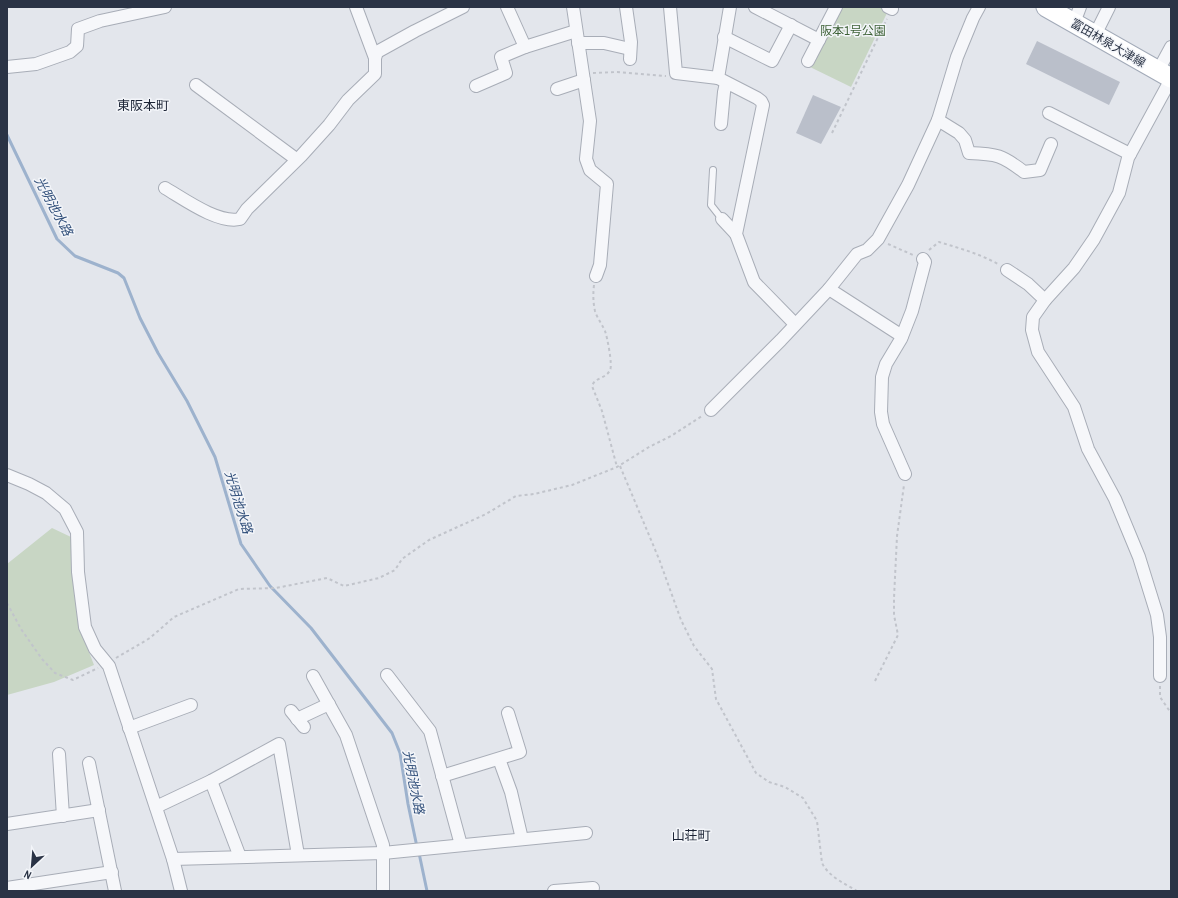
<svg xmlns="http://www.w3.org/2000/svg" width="1178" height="898" font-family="'Archivo Narrow','Noto Sans JP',sans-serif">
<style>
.green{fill:#c8d6c4}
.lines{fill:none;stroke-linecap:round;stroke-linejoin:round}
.stream{stroke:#9db2cd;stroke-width:3}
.building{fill:#babfca}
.service-casing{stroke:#a8adb7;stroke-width:8}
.minor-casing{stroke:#a8adb7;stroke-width:14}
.primary-casing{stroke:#a2aab8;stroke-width:21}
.path{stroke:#c1c4cb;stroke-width:2;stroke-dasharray:3 3;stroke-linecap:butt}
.service{stroke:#f6f7fa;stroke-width:6}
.minor{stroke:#f6f7fa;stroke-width:12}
.primary{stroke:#fff;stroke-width:19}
.labels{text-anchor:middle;stroke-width:3;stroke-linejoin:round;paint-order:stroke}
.park-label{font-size:12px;fill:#3d6136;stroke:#f3f5f9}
.street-label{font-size:12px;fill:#2a3345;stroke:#f3f5f9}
.neighbourhood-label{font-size:13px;fill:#1c2436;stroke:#f3f5f9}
.water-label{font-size:13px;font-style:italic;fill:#32507b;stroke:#f3f5f9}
</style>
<rect width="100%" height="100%" fill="#e3e6ec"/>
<g class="green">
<path d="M 839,7 L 881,7 L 888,11 L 851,87 L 810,67 Z"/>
<path d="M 52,528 L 71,537 L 82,634 L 94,665 L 54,682 L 7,695 L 7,564 Z"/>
</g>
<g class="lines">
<g class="stream">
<path d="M 7,135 L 57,239 L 75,256 L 118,273 L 124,278 L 140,318 L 158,353 L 187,401 L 215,457 L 241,544 L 270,586 L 311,628 L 392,733 L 400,753 L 408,804 L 417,847"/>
<path d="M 419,853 L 427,891"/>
</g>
</g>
<g class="building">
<path d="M 1037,41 L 1120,82 L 1109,105 L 1026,64 Z"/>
<path d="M 813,95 L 841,107 L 821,144 L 796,133 Z"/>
</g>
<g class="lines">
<defs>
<path id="service" d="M 713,170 L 711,205 L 722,219"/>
<g id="minor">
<path d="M 356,7 L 375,58"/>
<path d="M 507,7 L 525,47 L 576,31"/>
<path d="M 573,7 L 590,121 L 586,159 L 590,170 L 607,184 L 600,265 L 596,276"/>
<path d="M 626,7 L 631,42 L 630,59"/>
<path d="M 670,7 L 676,73 L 718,78"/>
<path d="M 730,7 L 718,78 L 757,98 L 761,101 L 763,105 L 736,234 L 754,282 L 795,324"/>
<path d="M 755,7 L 819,40"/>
<path d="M 888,7 L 892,9"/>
<path d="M 1074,23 L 1080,7"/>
<path d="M 1095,35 L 1109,7"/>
<path d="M 724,37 L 772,61 L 791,25"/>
<path d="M 578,43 L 604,43 L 630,49"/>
<path d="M 808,61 L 836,7"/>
<path d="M 7,67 L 36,64 L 70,52 L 77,46 L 78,29 L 100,21 L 165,7"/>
<path d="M 1158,71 L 1171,47"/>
<path d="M 196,85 L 296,159"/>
<path d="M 476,86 L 506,73 L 501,57 L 525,47"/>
<path d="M 557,89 L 584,80"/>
<path d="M 1049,113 L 1130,154"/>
<path d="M 938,120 L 959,133 L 965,140 L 969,153 C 997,154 1002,155 1024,172 L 1040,170 L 1051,144"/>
<path d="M 721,124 L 724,92 L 726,83"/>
<path d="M 165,188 C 184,199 218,224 240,219 L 247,209 L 301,156 L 329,125 L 348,100 L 375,74 L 375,58 L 377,52 L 415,31 L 463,7"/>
<path d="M 722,219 L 736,234"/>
<path d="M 1007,270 L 1028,284 L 1045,300"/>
<path d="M 829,289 L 902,336"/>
<path d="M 711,410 L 781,340 L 829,289 L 857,254 L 867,250 L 878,239 L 908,185 L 938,120 L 957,57 L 973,18 L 979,7"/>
<path d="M 905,474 L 883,424 L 881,412 L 882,377 L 886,364 L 901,339 L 912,311 L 925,262 L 923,259"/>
<path d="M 7,475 L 29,484 L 46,493 L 65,509 L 77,532 L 78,572 L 85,627 L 95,649 L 109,666 L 173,859 L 383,853 L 383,891"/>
<path d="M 387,675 L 430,731 L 461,845"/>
<path d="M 313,676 L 346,735 L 383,845 L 383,853 L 586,833"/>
<path d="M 1160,676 L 1160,637 L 1157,615 L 1139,557 L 1115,499 L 1088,449 L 1074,407 L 1038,352 L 1032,330 L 1033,317 L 1045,300 L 1074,268 L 1094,239 L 1119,193 L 1128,158 L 1171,79"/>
<path d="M 291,711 L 304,727"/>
<path d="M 297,719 L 329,704"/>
<path d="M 129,728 L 191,705"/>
<path d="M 59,754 L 63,816"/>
<path d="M 499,759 L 511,792 L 522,839"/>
<path d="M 89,763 L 115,891"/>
<path d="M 442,776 L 520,752 L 508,713"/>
<path d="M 211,781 L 240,857"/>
<path d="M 156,807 L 211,781 L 279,744 L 298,855"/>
<path d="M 7,824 L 99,810"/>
<path d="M 173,859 L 181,891"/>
<path d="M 7,888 L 112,872"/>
<path d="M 554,891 L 593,888"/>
</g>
<path id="primary" d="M 1046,7 L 1171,78"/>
</defs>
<use href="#service" class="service-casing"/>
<use href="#minor" class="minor-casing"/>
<use href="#primary" class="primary-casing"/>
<g class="path">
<path d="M 593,73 L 617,72 L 666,76"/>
<path d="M 832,133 L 887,19"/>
<path d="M 888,244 L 913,255"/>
<path d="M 929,250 L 939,242 C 959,248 980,254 998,264"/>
<path d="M 594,285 C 593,294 593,302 595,311 C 597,318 602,324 605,331 C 607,336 613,366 610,370 C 606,379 595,377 592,386 L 602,411 L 617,467"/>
<path d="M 620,466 L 659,559 L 681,620 L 694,646 L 712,669 L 716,699 L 756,773 L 769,782 L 785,787 L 803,798 L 817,821 L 822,863 C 828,876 845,884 857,891"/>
<path d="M 7,603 L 21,629 L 42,659 L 55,673 L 73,680 L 98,668"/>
<path d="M 116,658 L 150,638 L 174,617 L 239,589 L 276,588 L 327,578 L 344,586 L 379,578 L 395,570 L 402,559 L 429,540 L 486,514 L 516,496 L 534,494 L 572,485 L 617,467 L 649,447 L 671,436 L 702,416"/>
<path d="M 875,681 L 898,635 L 894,615 L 894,598 L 897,536 L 904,485"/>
<path d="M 1160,686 L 1160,697 L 1171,713"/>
</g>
<use href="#service" class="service"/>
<use href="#minor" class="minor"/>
<use href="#primary" class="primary"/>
</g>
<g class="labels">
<g class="park-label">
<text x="853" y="35">阪本1号公園</text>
</g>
<g class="street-label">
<text transform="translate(1108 43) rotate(30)" y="4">富田林泉大津線</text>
</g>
<g class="neighbourhood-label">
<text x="143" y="110">東阪本町</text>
<text x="691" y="840">山荘町</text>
</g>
<g class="water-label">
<text transform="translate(54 206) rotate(62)" y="5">光明池水路</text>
<text transform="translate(239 502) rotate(73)" y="5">光明池水路</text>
<text transform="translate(414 782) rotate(79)" y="5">光明池水路</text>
</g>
</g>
<rect width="1178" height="898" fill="none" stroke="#2a3345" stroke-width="16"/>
<g transform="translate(32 866) rotate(206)" stroke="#f3f5f9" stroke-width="3" paint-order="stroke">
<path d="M0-3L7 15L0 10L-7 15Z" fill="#2a3345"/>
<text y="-6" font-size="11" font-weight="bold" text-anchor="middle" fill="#2a3345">N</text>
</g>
</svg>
